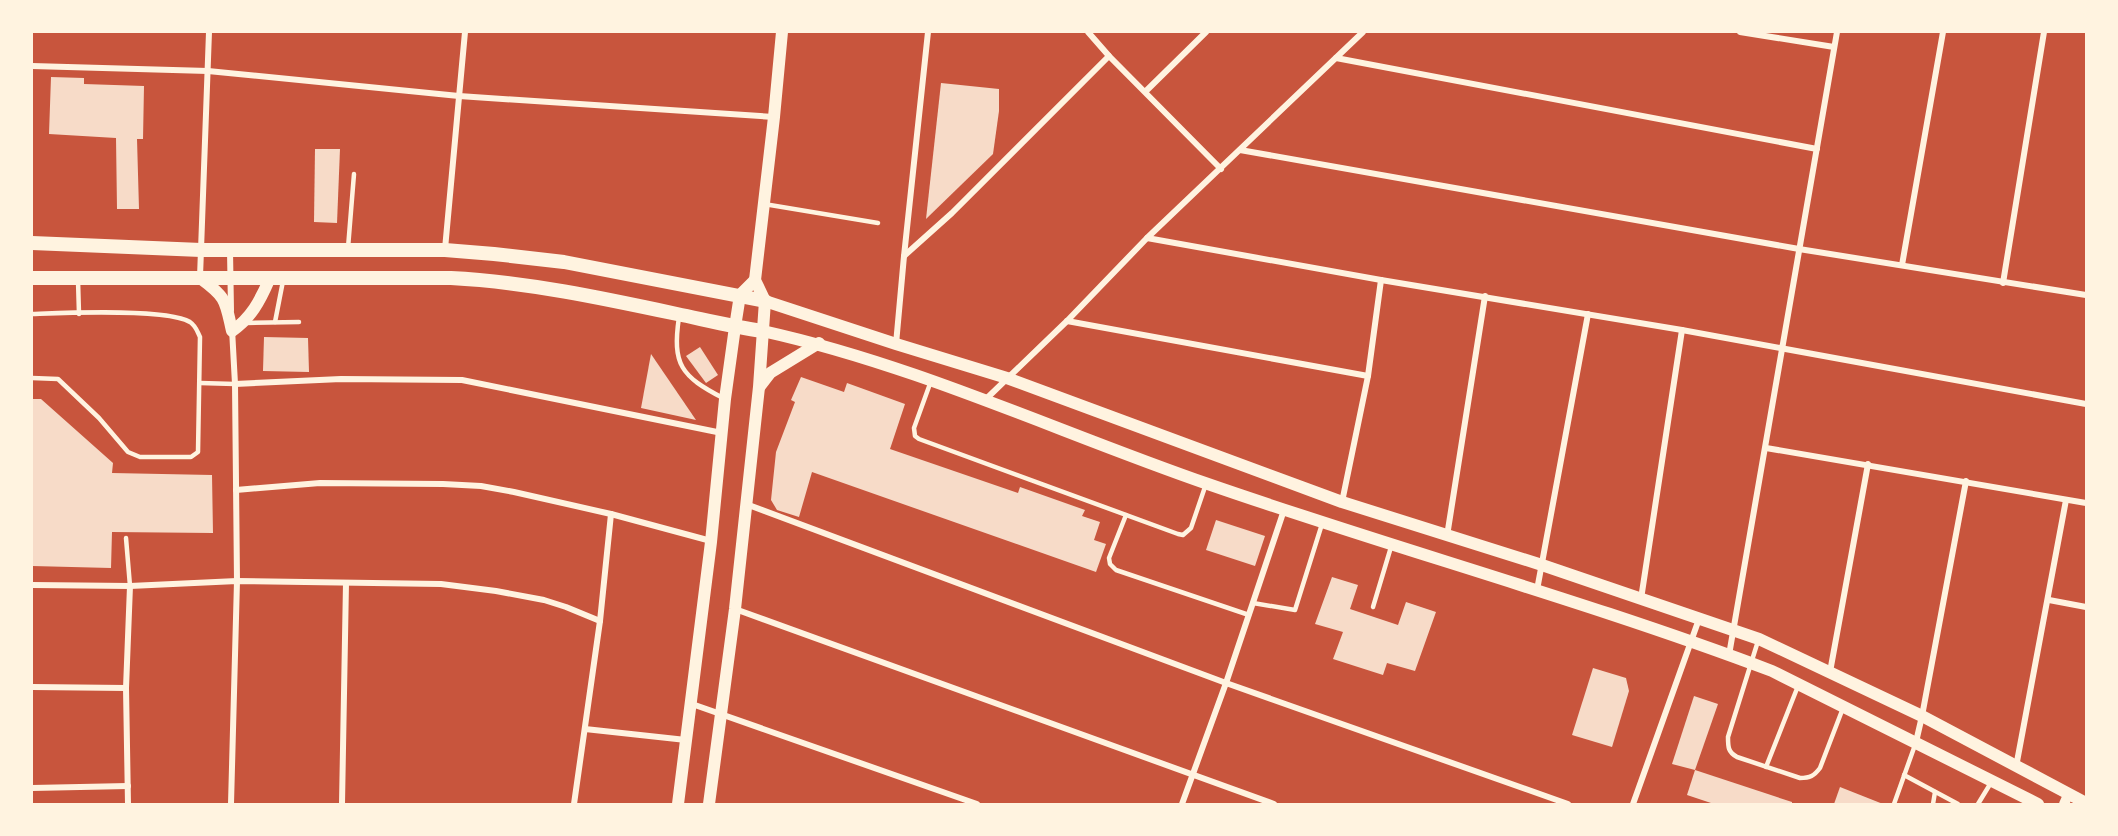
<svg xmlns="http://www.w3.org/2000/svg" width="2118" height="836" font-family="'Open Sans',sans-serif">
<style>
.building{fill:#f7dbc8}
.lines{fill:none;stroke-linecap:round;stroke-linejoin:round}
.service{stroke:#fff3e0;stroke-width:4.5}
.minor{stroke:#fff3e0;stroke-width:6}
.tertiary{stroke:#fff3e0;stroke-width:10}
.secondary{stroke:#fff3e0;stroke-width:12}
.primary{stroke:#fff3e0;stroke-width:14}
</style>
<rect width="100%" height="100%" fill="#c8553d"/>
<g class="building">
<path d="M 51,77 L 84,78 L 84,84 L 144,86 L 143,139 L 137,139 L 139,209 L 117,209 L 116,138 L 49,134 Z"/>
<path d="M 941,83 L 999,89 L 999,111 L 993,154 L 926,219 Z"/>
<path d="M 315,149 L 340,149 L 337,223 L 314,222 Z"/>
<path d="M 264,337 L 308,338 L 309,372 L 263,371 Z"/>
<path d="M 700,347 L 718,375 L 706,383 L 686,356 Z"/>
<path d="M 651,354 L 696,420 L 641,408 Z"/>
<path d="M 801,377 L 844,392 L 847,383 L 905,404 L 890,449 L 1018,493 L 1020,487 L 1085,510 L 1082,516 L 1100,522 L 1094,540 L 1106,544 L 1096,572 L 812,472 L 799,517 L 777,510 L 771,500 L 776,452 L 795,402 L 791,400 Z"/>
<path d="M 32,399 L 41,399 L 113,463 L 112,473 L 212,475 L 213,533 L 112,532 L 111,568 L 32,566 Z"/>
<path d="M 1216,520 L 1265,536 L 1255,566 L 1206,550 Z"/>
<path d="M 1332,577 L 1358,585 L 1350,609 L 1398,625 L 1406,602 L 1436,612 L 1415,671 L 1387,663 L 1383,675 L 1333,659 L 1343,632 L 1315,624 Z"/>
<path d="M 1593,668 L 1626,678 L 1629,691 L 1612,747 L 1572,735 Z"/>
<path d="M 1694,696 L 1718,704 L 1695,770 L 1672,764 Z"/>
<path d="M 1695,770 L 1792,802 L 1792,804 L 1714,804 L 1687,795 Z"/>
<path d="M 1840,787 L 1883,804 L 1834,804 Z"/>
</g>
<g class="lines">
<g class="service">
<path d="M 764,204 L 878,223"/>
<path d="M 348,248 L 354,174"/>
<path d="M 78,280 L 79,314"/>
<path d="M 32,314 C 62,313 167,308 190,322 C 196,326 197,331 200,337 L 198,452 L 191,457 L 140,457 L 128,452 L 99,418 L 58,379 L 32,378"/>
<path d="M 679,317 C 672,365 681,376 723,398"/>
<path d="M 275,322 L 283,281"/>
<path d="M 246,323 L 299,322"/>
<path d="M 931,381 L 914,428 L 915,436 L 919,439 L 1178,534 L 1183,535 L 1191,528 L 1206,484"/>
<path d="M 200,383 L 235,384"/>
<path d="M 1126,515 L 1109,558 L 1110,564 L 1116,570 L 1249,615"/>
<path d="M 126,538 L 130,586"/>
<path d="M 1253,603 L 1295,610 L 1322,524"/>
<path d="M 1373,607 L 1391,547"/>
<path d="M 1758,641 L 1728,737 C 1728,747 1728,752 1737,757 L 1800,778 C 1810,778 1814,776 1820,768 L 1843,708"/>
<path d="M 1766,767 L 1798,686"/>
<path d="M 1904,775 L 1958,804"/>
<path d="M 1894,804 L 1915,745"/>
<path d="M 1933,804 L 1935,792"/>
<path d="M 1978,804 L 1992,781"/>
</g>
<g class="minor">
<path d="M 1088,32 L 1109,56 L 1221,169"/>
<path d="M 1740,32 L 1834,47"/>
<path d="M 1336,58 L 1817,149"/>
<path d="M 32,66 L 208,71 L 459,96 L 774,117"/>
<path d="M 1146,91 L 1206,32"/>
<path d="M 1240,150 L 1799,249 L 2086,295"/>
<path d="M 1147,238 L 1381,280 L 1682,330 L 2086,404"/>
<path d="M 445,249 L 465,32"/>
<path d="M 230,251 L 231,310"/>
<path d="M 904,256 L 928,32"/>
<path d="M 1902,265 L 1943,32"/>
<path d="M 200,277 L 209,32"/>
<path d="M 2003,283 L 2044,32"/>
<path d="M 1067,321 L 1368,376"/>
<path d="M 896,344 L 904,256 L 952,213 L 1109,56"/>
<path d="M 235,384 L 341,379 L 462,380 L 722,433"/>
<path d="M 985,400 L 1067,321 L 1147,238 L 1363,32"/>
<path d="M 1766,448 L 2086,503"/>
<path d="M 236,490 L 320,483 L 443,484 L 481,486 L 514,492 L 611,514 L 711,541"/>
<path d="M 1342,502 L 1368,376 L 1381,280"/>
<path d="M 746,504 L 1226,683 L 1568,804"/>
<path d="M 1447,536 L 1485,296"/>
<path d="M 32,585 L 130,586 L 237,581 L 441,584 L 496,591 L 544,600 L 566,607 L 600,621"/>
<path d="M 1537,590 L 1588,314"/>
<path d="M 1641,599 L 1682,330"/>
<path d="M 2049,600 L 2086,607"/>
<path d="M 735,609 L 1274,804"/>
<path d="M 1729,655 L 1837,32"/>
<path d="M 1830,672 L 1868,464"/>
<path d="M 32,687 L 126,688"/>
<path d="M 692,704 L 977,804"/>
<path d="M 585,729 L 686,740"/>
<path d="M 1916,742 L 1922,716 L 1966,481"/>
<path d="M 2016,767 L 2066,500"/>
<path d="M 32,788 L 128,786"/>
<path d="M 128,804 L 126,688 L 130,586"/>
<path d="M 231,804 L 237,581 L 235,384 L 232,329"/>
<path d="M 342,804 L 346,583"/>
<path d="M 574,804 L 600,621 L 611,514"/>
<path d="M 1182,804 L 1226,683 L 1284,510"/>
<path d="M 1633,804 L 1699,619"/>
</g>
<path class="tertiary" d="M 2064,804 L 2068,795"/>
<g class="secondary">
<path d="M 200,278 C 227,298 225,300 232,331 C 251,318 260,301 269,280"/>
<path d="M 765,301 L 896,344 L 1007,378 L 1342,502 L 1542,565 L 1759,639 L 1922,716 L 2086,803"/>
<path d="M 763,331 C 917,365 1060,433 1208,484 C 1395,549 1587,601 1772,671 L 2038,804"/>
<path d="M 760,386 L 770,373 L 819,343"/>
<path d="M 678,804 L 711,542 L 725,399 L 735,327 L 740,295 L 755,280"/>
<path d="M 709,804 L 735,609 L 759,387 L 765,301 L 755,280 L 774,117 L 782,32"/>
</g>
<g class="primary">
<path d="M 32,243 L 201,250 L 445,250 L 494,254 L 564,262 L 765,301"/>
<path d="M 32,278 L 451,278 C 527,282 602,298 677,314 C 706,320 734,327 763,331"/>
</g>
</g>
<rect width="2118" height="836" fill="none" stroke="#fff3e0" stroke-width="66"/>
</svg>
